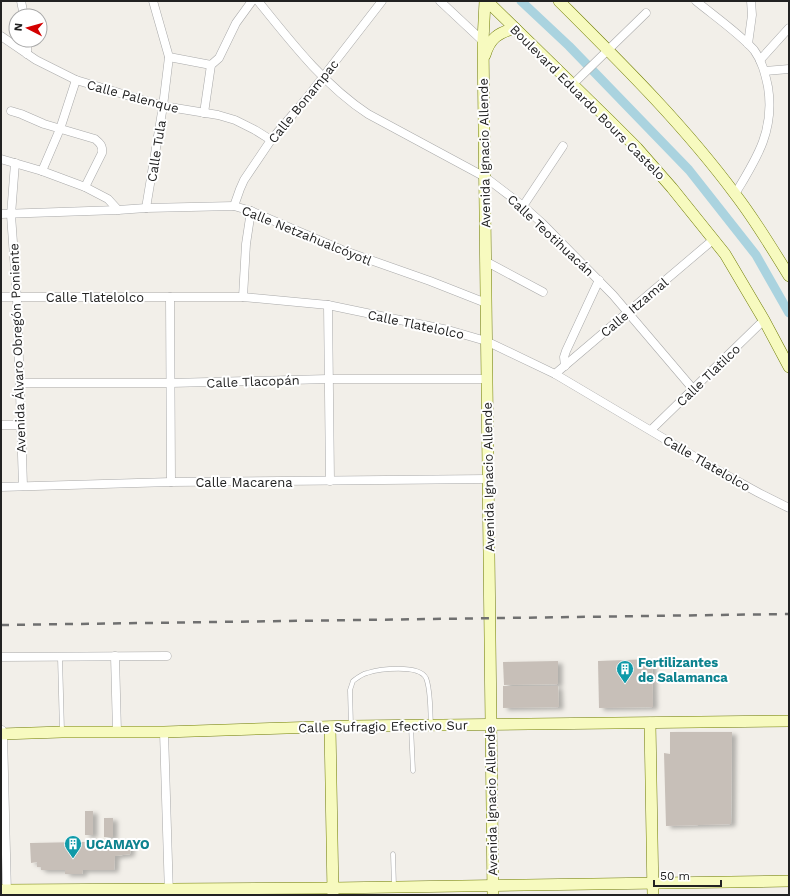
<svg xmlns="http://www.w3.org/2000/svg" width="790" height="896" font-family="'Work Sans',sans-serif">
<style>
.lines{fill:none;stroke-linecap:round;stroke-linejoin:round}
.canal{stroke:#aad3df;stroke-width:9}
.building{fill:#c7bfb8;filter:url(#shadow)}
.lane-casing{stroke:#a9a9a9;stroke-width:5}
.street-casing{stroke:#a9a9a9;stroke-width:9}
.secondary-casing{stroke:#707d05;stroke-width:12}
.lane{stroke:#fff;stroke-width:4}
.street{stroke:#fff;stroke-width:8}
.secondary{stroke:#f7fabf;stroke-width:11}
.rail{stroke:#707070;stroke-width:2.5;stroke-dasharray:8 8;stroke-linecap:butt}
.labels{text-anchor:middle;stroke-width:4;stroke-linejoin:round;paint-order:stroke}
.street-label{font-size:13px;fill:#222;stroke:#fff}
.culture-label{font-size:13px;font-weight:bold;fill:#0d838f;stroke:#fff;text-anchor:start}
</style>
<defs>
<filter id="shadow"><feDropShadow dx="4.5" dy="2.5" stdDeviation="2" flood-color="#0004"/></filter>
</defs>
<rect width="100%" height="100%" fill="#f2efe9"/>
<g class="lines">
<path class="canal" d="M 521,1 L 569,46 L 689,170 L 756,255 L 789,313"/>
</g>
<g class="building">
<path d="M 652,659 L 653,707 L 599,708 L 598,661 Z"/>
<path d="M 558,661 L 558,684 L 504,685 L 503,662 Z"/>
<path d="M 503,686 L 558,686 L 559,707 L 503,708 Z"/>
<path d="M 670,732 L 732,732 L 731,824 L 666,826 L 664,753 L 670,754 Z"/>
<rect x="85" y="811" width="8" height="24"/>
<rect x="104" y="818" width="9" height="19"/>
<path d="M 131,841 L 130,854 L 115,856 L 114,870 L 83,870 L 82,874 L 65,874 L 65,870 L 41,870 L 41,867 L 37,867 L 37,862 L 31,863 L 30,843 Z"/>
</g>
<g class="lines">
<defs>
<g id="lane">
<path d="M 60,657 L 62,731"/>
<path d="M 351,726 L 350,690 L 353,681 C 357,678 362,674 367,673 C 379,669 419,664 426,678 C 431,690 430,712 431,725"/>
<path d="M 411,726 L 413,771"/>
<path d="M 393,854 L 394,886"/>
</g>
<g id="street">
<path d="M 21,1 L 24,16"/>
<path d="M 258,1 C 291,42 324,85 368,114 L 485,177 L 523,206 L 542,223 L 613,295 L 693,389"/>
<path d="M 440,1 L 486,44"/>
<path d="M 696,1 C 713,15 740,34 754,50 C 762,61 765,73 768,87 C 775,130 757,158 735,194"/>
<path d="M 1,36 L 36,60 L 76,80 L 163,106 L 218,115 L 235,120 L 255,130 L 271,140"/>
<path d="M 27,40 L 27,54"/>
<path d="M 748,44 L 752,15 L 751,1"/>
<path d="M 169,57 L 211,65"/>
<path d="M 760,60 L 789,28"/>
<path d="M 765,71 L 789,69"/>
<path d="M 572,85 L 646,13"/>
<path d="M 11,111 L 21,114 L 44,124 L 95,139 C 100,143 103,146 102,153 L 85,187"/>
<path d="M 204,113 L 211,65 L 219,58 L 236,23 L 252,1"/>
<path d="M 1,159 L 42,171 L 85,187 L 108,199 L 118,210"/>
<path d="M 15,163 L 11,215 L 17,298 L 23,486"/>
<path d="M 42,171 L 60,129 L 76,80"/>
<path d="M 234,206 L 240,189 L 244,180 L 271,140 L 306,99 L 382,1"/>
<path d="M 523,206 L 563,146"/>
<path d="M 146,208 L 163,106 L 169,57 L 153,1"/>
<path d="M 1,214 L 118,210 L 146,208 L 234,206 L 251,211 L 342,250 L 430,281 L 486,303"/>
<path d="M 485,261 L 543,292"/>
<path d="M 1,297 L 243,297 L 328,305 L 448,330 L 486,341 L 555,374 L 717,470 L 759,493 L 789,508"/>
<path d="M 170,297 L 171,482"/>
<path d="M 243,297 L 246,244 L 251,211"/>
<path d="M 328,305 L 330,481"/>
<path d="M 565,366 L 564,357 L 566,351 L 599,280"/>
<path d="M 555,374 L 714,239"/>
<path d="M 20,383 L 171,383 L 328,379 L 487,379"/>
<path d="M 1,425 L 20,425"/>
<path d="M 651,430 L 764,320"/>
<path d="M 1,487 L 171,482 L 488,479"/>
<path d="M 115,656 L 117,732"/>
<path d="M 1,657 L 167,656"/>
<path d="M 2,730 L 3,734 L 7,894"/>
<path d="M 164,732 L 169,895"/>
</g>
<g id="secondary">
<path d="M 485,1 L 483,41 L 493,895"/>
<path d="M 487,1 L 609,120 L 637,148 L 672,188 L 725,254 L 764,320 L 789,367"/>
<path d="M 559,1 C 621,63 683,124 735,194 C 755,220 772,248 789,276"/>
<path d="M 485,55 C 490,38 498,33 515,28"/>
<path d="M 650,723 L 653,895"/>
<path d="M 330,727 L 333,894"/>
<path d="M 1,734 L 62,732 L 164,732 L 351,726 L 789,721"/>
<path d="M 1,890 L 333,888 L 789,881"/>
</g>
</defs>
<use href="#lane" class="lane-casing"/>
<use href="#street" class="street-casing"/>
<use href="#secondary" class="secondary-casing"/>
<use href="#lane" class="lane"/>
<use href="#street" class="street"/>
<use href="#secondary" class="secondary"/>
<path class="rail" d="M 1,625 L 789,614"/>
</g>
<defs>
<symbol id="building-pin" viewBox="-11 -11 22 30"><path d="M0 17L-7.5 6A9.5 9.5 0 1 1 7.5 6Z" fill="#0f9aa8" stroke="#fff"/><path d="M-4-6H4V6H1V3H-1V6H-4ZM-2.5-4.3h1.7v1.8h-1.7ZM.8-4.3h1.7v1.8H.8ZM-2.5-1h1.7V.8h-1.7ZM.8-1h1.7V.8H.8Z" fill="#fff"/></symbol>
</defs>
<g fill-rule="evenodd">
<use href="#building-pin" x="615" y="659" width="20" height="27"/>
<use href="#building-pin" x="63" y="834" width="20" height="27"/>
</g>
<g class="labels">
<g class="street-label">
<text transform="translate(133 96) rotate(15)" y="5">Calle Palenque</text>
<text transform="translate(303 101) rotate(-51)" y="5">Calle Bonampac</text>
<text transform="translate(588 102) rotate(45)" y="5">Boulevard Eduardo Bours Castelo</text>
<text transform="translate(156 151) rotate(-81)" y="5">Calle Tula</text>
<text transform="translate(484 153) rotate(-91)" y="5">Avenida Ignacio Allende</text>
<text transform="translate(307 235) rotate(22)" y="5">Calle Netzahualcóyotl</text>
<text transform="translate(551 235) rotate(43)" y="5">Calle Teotihuacán</text>
<text x="95" y="302">Calle Tlatelolco</text>
<text transform="translate(634 307) rotate(-40)" y="5">Calle Itzamal</text>
<text transform="translate(416 324) rotate(12)" y="5">Calle Tlatelolco</text>
<text transform="translate(17 348) rotate(-92)" y="5">Avenida Álvaro Obregón Poniente</text>
<text transform="translate(708 375) rotate(-44)" y="5">Calle Tlatilco</text>
<text transform="translate(253 381) rotate(-2)" y="5">Calle Tlacopán</text>
<text transform="translate(707 463) rotate(30)" y="5">Calle Tlatelolco</text>
<text transform="translate(488 477) rotate(-91)" y="5">Avenida Ignacio Allende</text>
<text x="244" y="487">Calle Macarena</text>
<text transform="translate(383 726) rotate(-1)" y="5">Calle Sufragio Efectivo Sur</text>
<text transform="translate(491 801) rotate(-91)" y="5">Avenida Ignacio Allende</text>
</g>
<g class="culture-label">
<text x="638" y="667">Fertilizantes<tspan x="638" dy="15">de Salamanca</tspan></text>
<text x="86" y="849">UCAMAYO</text>
</g>
</g>
<rect width="790" height="896" fill="none" stroke="#222222" stroke-width="4"/>
<g transform="translate(28 28) rotate(276)"><circle r="19" fill="#ffffff" stroke="#a7a7a7"/>
<path d="M0-3L7 15L0 10L-7 15Z" fill="#d40000"/>
<text y="-6" font-size="11" font-weight="bold" text-anchor="middle" fill="#222222">N</text>
</g>
<path d="M654 880v6h67v-6" fill="none" stroke="#222222" stroke-width="2"/>
<text x="660" y="880" font-size="12" fill="#222222" stroke="#ffffff" stroke-width="3" paint-order="stroke">50 m</text>
</svg>
